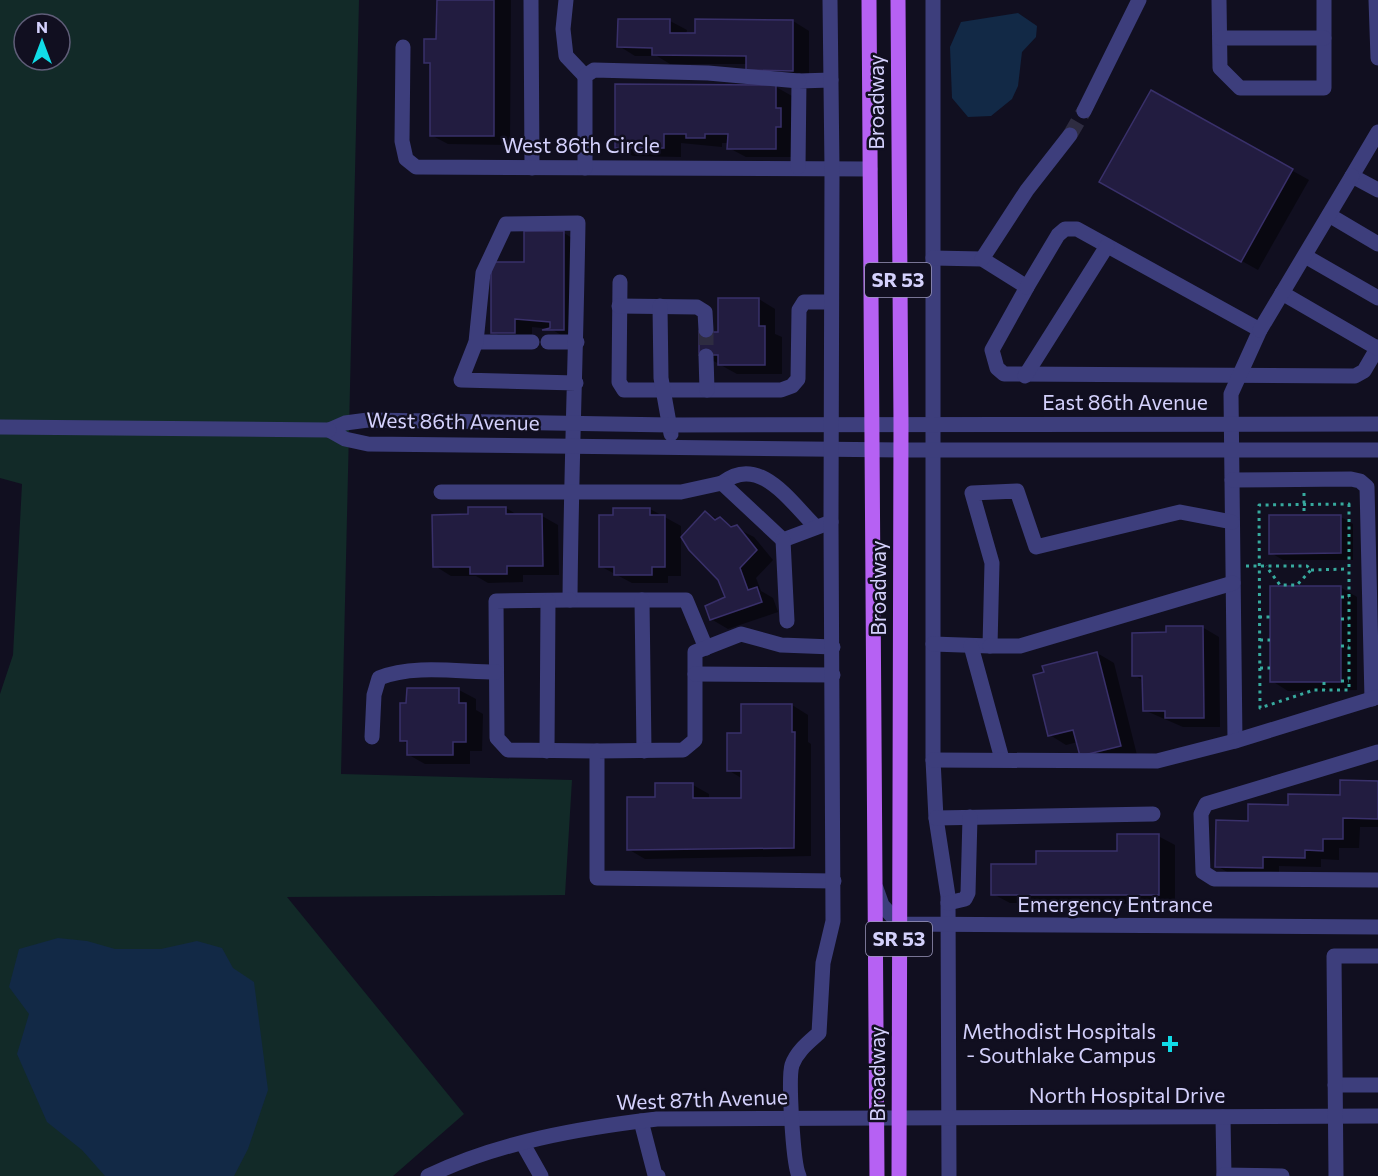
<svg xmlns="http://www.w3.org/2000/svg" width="1378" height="1176" font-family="Commissioner,sans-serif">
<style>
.green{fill:#122a28;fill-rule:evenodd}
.water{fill:#122946}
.shadow{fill:#0007}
.building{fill:#221c40;stroke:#39306a;stroke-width:1.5}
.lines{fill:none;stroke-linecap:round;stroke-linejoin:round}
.minor-tunnel{stroke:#2e2c41;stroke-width:15;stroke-dasharray:15 8;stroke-linecap:butt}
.path{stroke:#37aa9e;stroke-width:3;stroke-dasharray:3 4.5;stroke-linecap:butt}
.minor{stroke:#3d3e7c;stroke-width:15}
.major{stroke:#b661f3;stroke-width:15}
.poi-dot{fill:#11dce7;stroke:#110f20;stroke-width:2}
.labels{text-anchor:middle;stroke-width:5;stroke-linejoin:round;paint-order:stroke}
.shield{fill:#110f20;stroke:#9a97ba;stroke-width:1.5}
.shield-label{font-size:20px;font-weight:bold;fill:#d4d1fc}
.street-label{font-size:21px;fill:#d4d1fc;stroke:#110f20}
.poi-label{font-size:21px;fill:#d4d1fc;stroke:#110f20;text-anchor:end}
</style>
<rect width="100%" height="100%" fill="#110f20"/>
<path class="green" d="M 0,0 L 359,0 L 341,774 L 572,780 L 565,895 L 287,897 L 464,1114 L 393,1176 L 0,1176 L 0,694 L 13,655 L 22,484 L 0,478 ZM 24,24 L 60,24 L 60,60 L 24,60 Z"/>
<g class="water">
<path d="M 1018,13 L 1037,26 L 1036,37 L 1022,52 L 1018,86 L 1012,99 L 991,116 L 968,117 L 952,98 L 950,47 L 961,22 Z"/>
<path d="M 58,938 L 87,941 L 115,949 L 161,949 L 197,941 L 222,948 L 233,968 L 254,982 L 268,1090 L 248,1149 L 234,1176 L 105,1176 L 82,1150 L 47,1122 L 17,1054 L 29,1014 L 9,987 L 19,949 Z"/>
</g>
<g class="shadow">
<path d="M 438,0 L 511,0 L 510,145 L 448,144 L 431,135 L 431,66 L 426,63 L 438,40 Z"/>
<path d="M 670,21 L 687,30 L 686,35 L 793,21 L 809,31 L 809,79 L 764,79 L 747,64 L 670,64 L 657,56 L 635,56 L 619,46 Z"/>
<path d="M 776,87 L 792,96 L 792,157 L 746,157 L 729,148 L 729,143 L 722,143 L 722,147 L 681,143 L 681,157 L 633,156 L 616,147 Z"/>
<path d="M 1152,92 L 1309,180 L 1258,270 L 1101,182 Z"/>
<path d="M 564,233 L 580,243 L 568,339 L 551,329 L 532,327 L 532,341 L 509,341 L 493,332 L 526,263 Z"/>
<path d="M 759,299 L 775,309 L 775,334 L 782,337 L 782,374 L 737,374 L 701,354 Z"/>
<path d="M 506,508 L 519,516 L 542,516 L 558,525 L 559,575 L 523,575 L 523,582 L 488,583 L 476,576 L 451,576 L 435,566 L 470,516 Z"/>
<path d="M 650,509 L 681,526 L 681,576 L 668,576 L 668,583 L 632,583 L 600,566 L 614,516 Z"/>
<path d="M 706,513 L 754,537 L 773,560 L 756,578 L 761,591 L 773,598 L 778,612 L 728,629 L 711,619 L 726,598 Z"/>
<path d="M 1341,517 L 1353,524 L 1353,560 L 1283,560 L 1271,553 Z"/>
<path d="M 1340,587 L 1357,597 L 1357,690 L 1288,691 L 1272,681 Z"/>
<path d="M 1202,627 L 1219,637 L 1220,727 L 1183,727 L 1144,710 L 1144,681 L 1134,675 L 1168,634 Z"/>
<path d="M 1097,653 L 1114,663 L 1137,755 L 1098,765 L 1078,742 L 1066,745 L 1050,735 L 1045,673 Z"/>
<path d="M 459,690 L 476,699 L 476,710 L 483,714 L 482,751 L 470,751 L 470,764 L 425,764 L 409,755 L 409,745 L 401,740 Z"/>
<path d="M 792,705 L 808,715 L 808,742 L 811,744 L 811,856 L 645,859 L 628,849 L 657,799 L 693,785 L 709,794 L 709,799 L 743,799 L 743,779 L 728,770 L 742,735 Z"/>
<path d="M 1378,782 L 1378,827 L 1360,827 L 1359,848 L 1339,848 L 1339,860 L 1321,859 L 1321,867 L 1279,866 L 1279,877 L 1234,876 L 1217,866 L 1249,822 L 1289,806 L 1341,796 Z"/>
<path d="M 1158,836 L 1175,845 L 1175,904 L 1010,903 L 993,894 L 1037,865 L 1119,852 Z"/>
</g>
<g class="building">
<path d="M 437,0 L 494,0 L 494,136 L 430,136 L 430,63 L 424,63 L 424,39 L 436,39 Z"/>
<path d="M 618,19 L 670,19 L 670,33 L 695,33 L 695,19 L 793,20 L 793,71 L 746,70 L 746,56 L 652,55 L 652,48 L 617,47 Z"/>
<path d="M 615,84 L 776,85 L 776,108 L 781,108 L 781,127 L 776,127 L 776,149 L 727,149 L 728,134 L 705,134 L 705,138 L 686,138 L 686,134 L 664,134 L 664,148 L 615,148 Z"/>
<path d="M 1151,90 L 1293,169 L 1241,262 L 1099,182 Z"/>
<path d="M 524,231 L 564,231 L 564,330 L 542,330 L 550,328 L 550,322 L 515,319 L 515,333 L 491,333 L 491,262 L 524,262 Z"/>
<path d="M 718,298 L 759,298 L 759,326 L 765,326 L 765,365 L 718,365 L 718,355 L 699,355 L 699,332 L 718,332 Z"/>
<path d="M 468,507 L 506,507 L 506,514 L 542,514 L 543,566 L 507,566 L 507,574 L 470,574 L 470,567 L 433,567 L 432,515 L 468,514 Z"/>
<path d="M 613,508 L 650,508 L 650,515 L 665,515 L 665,567 L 652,567 L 652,575 L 614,575 L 614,567 L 599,567 L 599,515 L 613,515 Z"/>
<path d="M 705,511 L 715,520 L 720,517 L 731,527 L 737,525 L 757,550 L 740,568 L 748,590 L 757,587 L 762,602 L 710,620 L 705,606 L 725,597 L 718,580 L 689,550 L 681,537 Z"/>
<path d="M 1269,515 L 1341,515 L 1341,553 L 1269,554 Z"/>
<rect x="1270" y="586" width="71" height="96"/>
<path d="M 1166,626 L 1203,626 L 1204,718 L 1165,718 L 1165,711 L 1143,711 L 1142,676 L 1132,676 L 1132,633 L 1166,632 Z"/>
<path d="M 1097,652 L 1121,746 L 1080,756 L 1073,730 L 1048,736 L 1033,675 L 1044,672 L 1042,666 Z"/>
<path d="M 407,688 L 459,688 L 459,703 L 466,703 L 466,742 L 453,742 L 453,755 L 407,755 L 407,741 L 400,741 L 400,703 L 406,703 Z"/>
<path d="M 741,704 L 792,704 L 792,732 L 795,732 L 794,848 L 627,850 L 627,797 L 655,797 L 655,783 L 693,783 L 693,798 L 741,798 L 741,771 L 727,771 L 727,733 L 741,733 Z"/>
<path d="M 1340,780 L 1378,781 L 1378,819 L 1343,818 L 1343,839 L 1323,839 L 1323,851 L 1305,850 L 1305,858 L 1263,857 L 1263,868 L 1215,867 L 1216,820 L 1248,821 L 1248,804 L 1288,805 L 1288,794 L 1340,795 Z"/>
<path d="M 1117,834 L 1159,834 L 1159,895 L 991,895 L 991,864 L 1036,864 L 1036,851 L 1117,851 Z"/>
</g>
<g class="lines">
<g class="minor-tunnel">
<path d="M 1070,135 L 1084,111"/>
<path d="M 706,330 L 706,356"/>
</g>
<g class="path">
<path d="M 1304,493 L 1304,515"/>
<path d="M 1349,504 L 1349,690 L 1314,690 L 1260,708 L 1259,505 Z"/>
<path d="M 1246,566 L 1307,566 L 1311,570 L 1297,585 L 1280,585 L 1266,566"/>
<path d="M 1311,570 L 1348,569"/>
<path d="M 1341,597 L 1349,597"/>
<path d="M 1259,617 L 1270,617"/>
<path d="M 1341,619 L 1349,619"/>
<path d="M 1260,640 L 1270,640"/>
<path d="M 1341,646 L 1349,646"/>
<path d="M 1260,668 L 1270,668"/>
<path d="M 1341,681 L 1349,681"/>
<path d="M 1324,682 L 1324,690"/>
</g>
<g class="minor">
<path d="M 531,0 L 532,168"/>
<path d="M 566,0 L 563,29 L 566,56 L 585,76"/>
<path d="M 933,0 L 933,760 L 936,818 L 948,896 L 949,1176"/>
<path d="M 1219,0 L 1220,68 L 1240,88 L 1324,88 L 1324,0"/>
<path d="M 1376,0 L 1378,58"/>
<path d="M 1220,38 L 1324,38"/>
<path d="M 403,47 L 402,141 L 406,159 L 416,167 L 870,169"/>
<path d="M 1084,111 L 1139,0"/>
<path d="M 1378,132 L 1352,176 L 1378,190"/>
<path d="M 798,167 L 799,81 L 831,80"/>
<path d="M 585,168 L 585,76 L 594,70 L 708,73 L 799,81"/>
<path d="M 1329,215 L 1378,244"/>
<path d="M 1305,256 L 1378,298"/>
<path d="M 933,258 L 982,259 L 1027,287 L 992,350 L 997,368 L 1004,374 L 1355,376 L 1364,371 L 1378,347"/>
<path d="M 982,259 L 1027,190 L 1070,135"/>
<path d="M 620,282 L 619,382 L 624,390 L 781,390 L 792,386 L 798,379 L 799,310 L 804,302 L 831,302"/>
<path d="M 1027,287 L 1058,235 L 1065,229 L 1077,229 L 1260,330 L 1231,394 L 1235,741"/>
<path d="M 1282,293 L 1377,348"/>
<path d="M 619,306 L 697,307 L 705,312 L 706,330"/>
<path d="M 660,306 L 661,378 L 671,434"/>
<path d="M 1260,330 L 1352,176"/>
<path d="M 476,342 L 532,342"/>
<path d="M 548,342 L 577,342"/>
<path d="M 706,356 L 707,390"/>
<path d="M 1025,376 L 1107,246"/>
<path d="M 576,383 L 461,380 L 476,342 L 483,273 L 506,224 L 578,223 C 576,349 571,474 570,600 L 686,600 L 706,648"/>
<path d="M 1378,424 L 670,425 L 368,420 L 345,423 L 329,430 L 345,439 L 368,444 L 901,450 L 1378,450"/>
<path d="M 0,427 L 329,430"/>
<path d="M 1232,480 L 1351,479 L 1360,481 L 1367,487 L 1372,699"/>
<path d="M 722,483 C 760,453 791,503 816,527"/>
<path d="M 441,492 L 681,492 L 722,483 L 783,540 L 831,522"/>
<path d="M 783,540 L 787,621"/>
<path d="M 570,600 L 496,601 L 497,738 L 508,750 L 597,751"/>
<path d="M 642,600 L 644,751"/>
<path d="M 933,644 L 990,646 L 992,563 L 972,493 L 1017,491 L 1036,547 L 1180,512 L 1232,522"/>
<path d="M 971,646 L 1002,759"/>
<path d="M 990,646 L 1020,646 L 1233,583"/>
<path d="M 833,647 L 781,645 L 741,634 L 695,652 L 695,740 L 683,750 L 597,751 L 597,878 L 834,881"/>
<path d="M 695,674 L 833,675"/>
<path d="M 372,737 L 374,695 L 379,678 C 413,664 460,672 496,672"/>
<path d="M 547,751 L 548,601"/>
<path d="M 1378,752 L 1206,804 L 1201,814 L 1203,872 L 1214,879 L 1378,880"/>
<path d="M 933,760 L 1157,761 L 1235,741 L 1378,697"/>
<path d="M 936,818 L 1153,814"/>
<path d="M 876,888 L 882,905 L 899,924 L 1378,927"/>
<path d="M 948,903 L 965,899 L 968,893 L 970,817"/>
<path d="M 1335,1085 L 1378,1085"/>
<path d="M 1223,1117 L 1224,1176"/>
<path d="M 641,1121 L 655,1175 L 658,1176"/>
<path d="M 523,1144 L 541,1176"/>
<path d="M 1224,1175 L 1282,1176"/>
<path d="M 428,1176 C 499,1142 580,1128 657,1119 L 1378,1116"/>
<path d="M 799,1176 C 793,1164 788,1078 792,1065 C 797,1051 809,1042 819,1033 L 823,963 L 833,921 L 831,522 L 832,169 L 830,0"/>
<path d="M 1336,1176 L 1334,956 L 1378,956"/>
</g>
<g class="major">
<path d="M 869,0 L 877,1176"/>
<path d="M 898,0 L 901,424 L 899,1176"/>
</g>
</g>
<path class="poi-dot" d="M1167 1035h6v6h6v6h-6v6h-6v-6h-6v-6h6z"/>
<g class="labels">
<g class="shield">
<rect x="865" y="263" width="66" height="34" rx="4.5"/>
<rect x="866" y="922" width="66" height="34" rx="4.5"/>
</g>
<g class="shield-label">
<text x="898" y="287">SR 53</text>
<text x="899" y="946">SR 53</text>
</g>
<g class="street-label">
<text transform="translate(877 102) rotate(-90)" y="7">Broadway</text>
<text x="581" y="153">West 86th Circle</text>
<text x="1125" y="410">East 86th Avenue</text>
<text transform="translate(453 422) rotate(1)" y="7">West 86th Avenue</text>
<text transform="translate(879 588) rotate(-90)" y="7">Broadway</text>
<text x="1115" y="912">Emergency Entrance</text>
<text transform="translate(878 1074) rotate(-90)" y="7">Broadway</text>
<text x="1127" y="1103">North Hospital Drive</text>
<text transform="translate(702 1100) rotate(-2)" y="7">West 87th Avenue</text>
</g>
<g class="poi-label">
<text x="1156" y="1039">Methodist Hospitals<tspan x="1156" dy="24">- Southlake Campus</tspan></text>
</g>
</g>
<g transform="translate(42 42)"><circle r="28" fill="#110f20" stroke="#5f5d78" stroke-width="1.5"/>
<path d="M0-4.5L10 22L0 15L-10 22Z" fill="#11dce7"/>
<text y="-9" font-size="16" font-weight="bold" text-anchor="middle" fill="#d4d1fc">N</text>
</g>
</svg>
